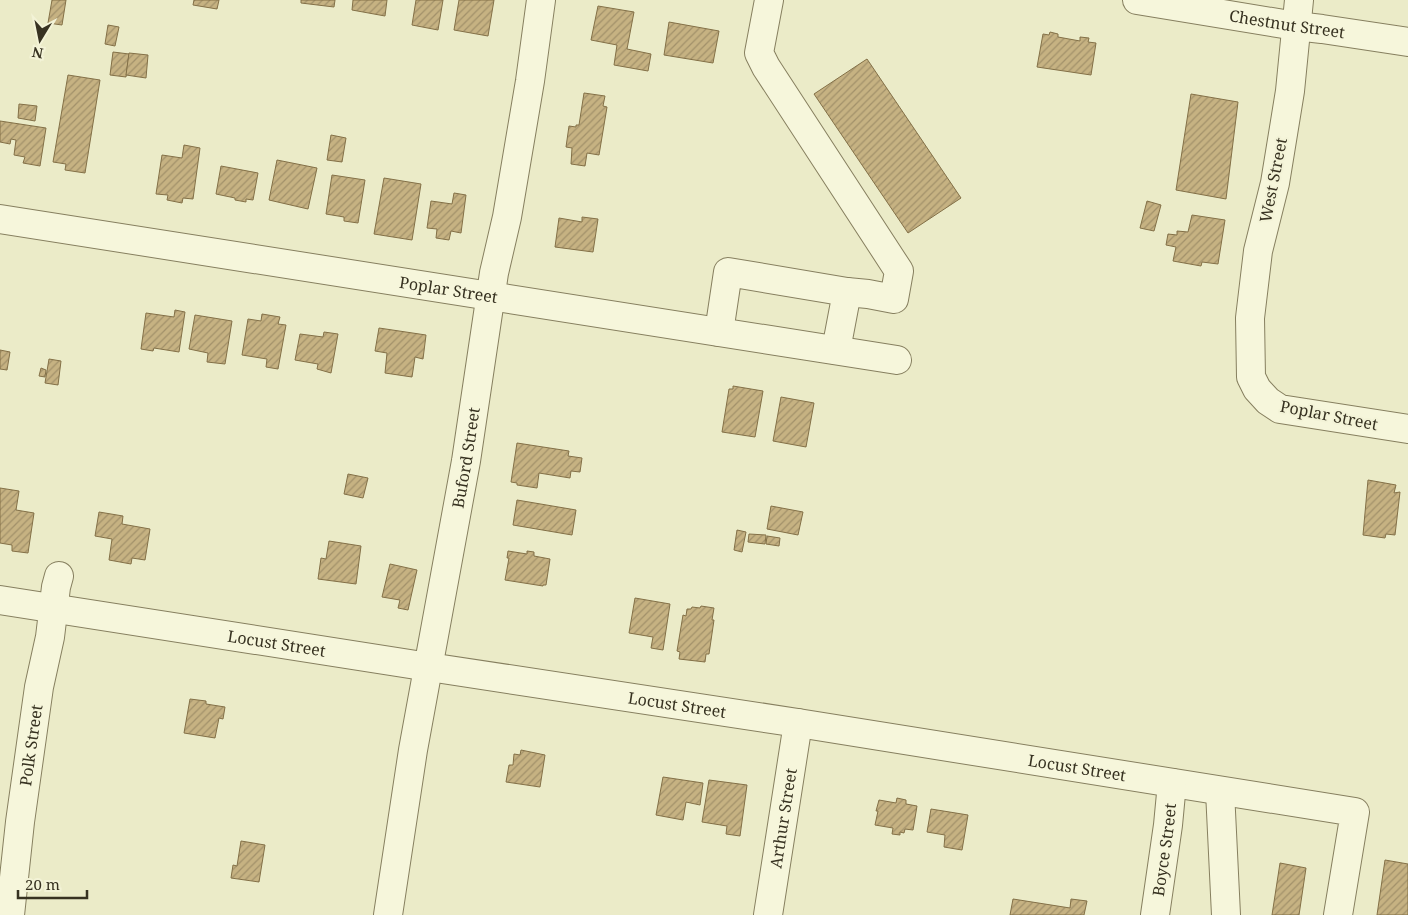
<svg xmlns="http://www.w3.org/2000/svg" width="1408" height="915" font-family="'Noto Serif',serif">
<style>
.building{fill:url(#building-hatch);stroke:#837047}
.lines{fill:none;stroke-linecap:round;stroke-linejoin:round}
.minor-casing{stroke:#867f5f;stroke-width:30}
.minor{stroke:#f6f6db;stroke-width:28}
.labels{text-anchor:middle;stroke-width:4;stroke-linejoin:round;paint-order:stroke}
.street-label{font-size:16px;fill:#373221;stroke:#f3f3d7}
</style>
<defs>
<pattern id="building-hatch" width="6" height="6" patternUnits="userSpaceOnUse" patternTransform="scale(1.25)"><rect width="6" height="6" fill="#c6b282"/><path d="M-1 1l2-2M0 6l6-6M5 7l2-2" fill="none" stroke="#a2916a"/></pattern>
</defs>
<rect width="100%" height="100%" fill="#ebebc8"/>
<g class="building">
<path d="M 52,0 L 66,0 L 62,25 L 48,23 Z"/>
<path d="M 194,0 L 219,0 L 217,9 L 193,5 Z"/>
<path d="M 301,0 L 335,0 L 334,7 L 301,3 Z"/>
<path d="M 353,0 L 387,0 L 385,16 L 352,10 Z"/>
<path d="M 416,0 L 443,0 L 438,30 L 412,25 Z"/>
<path d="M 459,0 L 494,0 L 488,36 L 454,30 Z"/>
<path d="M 598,6 L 634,12 L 627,49 L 651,54 L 648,71 L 614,65 L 617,45 L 591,40 Z"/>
<path d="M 669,22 L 719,31 L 713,63 L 664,55 Z"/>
<path d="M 108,25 L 119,27 L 115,46 L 105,44 Z"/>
<path d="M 1050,32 L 1058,34 L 1058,37 L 1080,41 L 1080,37 L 1089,38 L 1088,42 L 1096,43 L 1091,75 L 1037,67 L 1043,34 L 1049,35 Z"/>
<path d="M 113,52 L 129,54 L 126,77 L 110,75 Z"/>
<path d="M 129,53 L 148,55 L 146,78 L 126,75 Z"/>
<path d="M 867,59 L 961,198 L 908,233 L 814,94 Z"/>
<path d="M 68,75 L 100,80 L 85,173 L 65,170 L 66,164 L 53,162 Z"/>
<path d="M 584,93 L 605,96 L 603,106 L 607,107 L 599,155 L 587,153 L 585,166 L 571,164 L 572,148 L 566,147 L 569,126 L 576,127 L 576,125 L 579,125 Z"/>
<path d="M 1191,94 L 1238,102 L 1226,199 L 1176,190 Z"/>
<path d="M 19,104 L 37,106 L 35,121 L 18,118 Z"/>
<path d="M 0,121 L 46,128 L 40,166 L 23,163 L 25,157 L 14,155 L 16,140 L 11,139 L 10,144 L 0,142 Z"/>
<path d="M 331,135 L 346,138 L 342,162 L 327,160 Z"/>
<path d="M 184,145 L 200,148 L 193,199 L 183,198 L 182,203 L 167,200 L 168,195 L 156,194 L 162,155 L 182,158 Z"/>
<path d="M 277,160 L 317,168 L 308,209 L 269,200 Z"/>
<path d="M 221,166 L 258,173 L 253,200 L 246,199 L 246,202 L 235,200 L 235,198 L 216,194 Z"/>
<path d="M 332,175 L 365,180 L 358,223 L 344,221 L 344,217 L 326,214 Z"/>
<path d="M 384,178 L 421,184 L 412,240 L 374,234 Z"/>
<path d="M 454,193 L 466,195 L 461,233 L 451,231 L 449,240 L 436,238 L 437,229 L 427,228 L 431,201 L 452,204 Z"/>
<path d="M 1147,201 L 1161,205 L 1154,231 L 1140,228 Z"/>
<path d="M 1192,215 L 1225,220 L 1218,264 L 1202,262 L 1201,266 L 1173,261 L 1176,247 L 1166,245 L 1168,234 L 1177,235 L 1177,231 L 1188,232 Z"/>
<path d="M 582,217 L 598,219 L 593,252 L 555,247 L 559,218 L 582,222 Z"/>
<path d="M 175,310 L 185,312 L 179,352 L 154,348 L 153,351 L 141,349 L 146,313 L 174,317 Z"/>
<path d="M 262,314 L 280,317 L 278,324 L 286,325 L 278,369 L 266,367 L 267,359 L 242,355 L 248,319 L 261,321 Z"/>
<path d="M 195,315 L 232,321 L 225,364 L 207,362 L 208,353 L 189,349 Z"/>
<path d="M 379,328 L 426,335 L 423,359 L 415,357 L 412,377 L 385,373 L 387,353 L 375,351 Z"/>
<path d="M 324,332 L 338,334 L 331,373 L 317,369 L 318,364 L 295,360 L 300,334 L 323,337 Z"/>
<path d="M 0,350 L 10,352 L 7,370 L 0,369 Z"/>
<path d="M 49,359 L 61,361 L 58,385 L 45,383 Z"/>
<path d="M 41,368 L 46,370 L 45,377 L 39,376 Z"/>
<path d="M 733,386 L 763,391 L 755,437 L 722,432 L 729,389 L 733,389 Z"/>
<path d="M 781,397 L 814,403 L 806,447 L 773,441 Z"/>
<path d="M 517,443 L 569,451 L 568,456 L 582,458 L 580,472 L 571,471 L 570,478 L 539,473 L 537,488 L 517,485 L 517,483 L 511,482 Z"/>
<path d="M 348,474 L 368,478 L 363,498 L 344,494 Z"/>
<path d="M 1368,480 L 1396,485 L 1394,493 L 1400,492 L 1395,535 L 1386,534 L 1385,538 L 1363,535 Z"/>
<path d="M 0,488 L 19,491 L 16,510 L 34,513 L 28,553 L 12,551 L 12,545 L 0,543 Z"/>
<path d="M 517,500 L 576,510 L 572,535 L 513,525 Z"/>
<path d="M 771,506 L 803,512 L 798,535 L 767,529 Z"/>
<path d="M 99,512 L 123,516 L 122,524 L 150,529 L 145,560 L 132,558 L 131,564 L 109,560 L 112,539 L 95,536 Z"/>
<path d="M 737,530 L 746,532 L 742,552 L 734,550 Z"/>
<path d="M 749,534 L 766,535 L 765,544 L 748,542 Z"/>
<path d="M 767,536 L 780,538 L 779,546 L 766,544 Z"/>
<path d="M 329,541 L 361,546 L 356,584 L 318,579 L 321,558 L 326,559 Z"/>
<path d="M 508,551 L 527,554 L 527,551 L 534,552 L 534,556 L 550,559 L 546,585 L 543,585 L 543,586 L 505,580 L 509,558 L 507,558 Z"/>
<path d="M 390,564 L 417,570 L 408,610 L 398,608 L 400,600 L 382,597 Z"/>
<path d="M 635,598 L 670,604 L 663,650 L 651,648 L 653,637 L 629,633 Z"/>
<path d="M 701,606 L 714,608 L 712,620 L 714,620 L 709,654 L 706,654 L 705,662 L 679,659 L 680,652 L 677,651 L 683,615 L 686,616 L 687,609 L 691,609 L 692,607 L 700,608 Z"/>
<path d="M 190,699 L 206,701 L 206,704 L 225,707 L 223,719 L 219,718 L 215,738 L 184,733 Z"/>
<path d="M 521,750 L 545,755 L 540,787 L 506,782 L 509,765 L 513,765 L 514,754 L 520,755 Z"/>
<path d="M 663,777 L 703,783 L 700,805 L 686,802 L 683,820 L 656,815 Z"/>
<path d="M 709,780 L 747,785 L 740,836 L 726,834 L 727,826 L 702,822 Z"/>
<path d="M 897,798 L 906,800 L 906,804 L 917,806 L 913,830 L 905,829 L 904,833 L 900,832 L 900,835 L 892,834 L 893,828 L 875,825 L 878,811 L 876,811 L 879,800 L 896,803 Z"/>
<path d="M 931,809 L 968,815 L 962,850 L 944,847 L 945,835 L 927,832 Z"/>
<path d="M 241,841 L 265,845 L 259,882 L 231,878 L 233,865 L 237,866 Z"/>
<path d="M 1385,860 L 1408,864 L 1408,915 L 1377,915 Z"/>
<path d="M 1280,863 L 1306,868 L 1299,915 L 1272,915 Z"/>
<path d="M 1013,899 L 1070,908 L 1071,899 L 1087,901 L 1084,915 L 1010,915 Z"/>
</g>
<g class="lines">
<defs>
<g id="minor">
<path d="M 769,0 L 759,53 L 766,67 L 899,271 L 894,299 L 868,294 L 847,292"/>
<path id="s1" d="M 1137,0 L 1296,26 L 1322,29 L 1408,42"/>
<path d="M 1299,0 L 1290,91 L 1275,183 L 1258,251 L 1250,318 L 1251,377 L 1257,389 L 1268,401 L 1280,409 L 1408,429"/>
<path id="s2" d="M 0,219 L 897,360"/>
<path d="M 719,332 L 728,272 L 847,292 L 836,350"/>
<path id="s3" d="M 0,600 L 429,667 L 798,723 L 1355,812 L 1338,915"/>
<path d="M 1220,791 L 1226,915"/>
<path id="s4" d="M 10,915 L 20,822 L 39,687 L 50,637 L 56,587 L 59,576"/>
<path id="s5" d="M 388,915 L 413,750 L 466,461 L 494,273 L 507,217 L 530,81 L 541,0"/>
<path id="s6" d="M 768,915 L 798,723"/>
<path id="s7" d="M 1155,915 L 1168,825 L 1172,783"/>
</g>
</defs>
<use href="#minor" class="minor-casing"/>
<use href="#minor" class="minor"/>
</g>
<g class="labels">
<g class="street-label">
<text dy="6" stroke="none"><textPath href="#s1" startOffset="152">Chestnut Street</textPath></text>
<text transform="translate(1273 180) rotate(-79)" y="6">West Street</text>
<text dy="6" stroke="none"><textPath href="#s2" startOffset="454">Poplar Street</textPath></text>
<text transform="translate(1329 415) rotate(11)" y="6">Poplar Street</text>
<text dy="6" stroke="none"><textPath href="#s5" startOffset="464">Buford Street</textPath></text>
<text dy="6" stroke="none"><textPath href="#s3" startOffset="280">Locust Street</textPath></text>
<text dy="6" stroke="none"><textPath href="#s3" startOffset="685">Locust Street</textPath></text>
<text dy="6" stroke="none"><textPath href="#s4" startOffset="171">Polk Street</textPath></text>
<text dy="6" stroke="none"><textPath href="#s3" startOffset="1090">Locust Street</textPath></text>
<text dy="6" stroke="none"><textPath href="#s6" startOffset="98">Arthur Street</textPath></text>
<text dy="6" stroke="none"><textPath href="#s7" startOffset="66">Boyce Street</textPath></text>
</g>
</g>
<g transform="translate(40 40) rotate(190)" stroke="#f3f3d7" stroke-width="4" paint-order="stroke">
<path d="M0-4L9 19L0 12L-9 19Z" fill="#373221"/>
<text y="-8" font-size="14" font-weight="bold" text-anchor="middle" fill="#373221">N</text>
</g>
<path d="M18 890v8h69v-8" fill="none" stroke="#373221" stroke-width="2.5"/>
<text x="25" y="890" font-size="15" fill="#373221" stroke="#f3f3d7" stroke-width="4" paint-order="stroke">20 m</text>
</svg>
